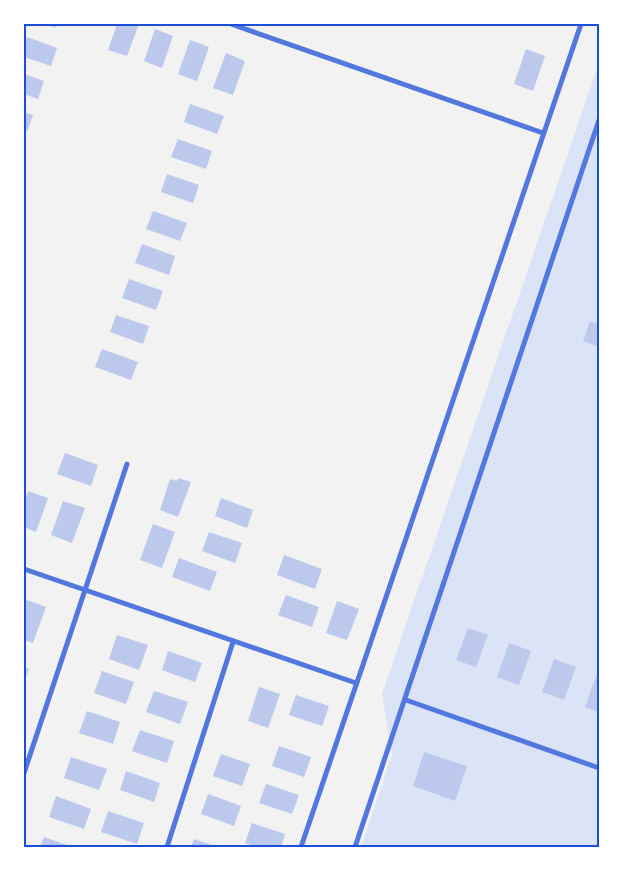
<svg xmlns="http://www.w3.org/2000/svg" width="623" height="871" font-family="'DM Sans',sans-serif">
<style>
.green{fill:#dbe4f7}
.building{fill:#bdc9ec}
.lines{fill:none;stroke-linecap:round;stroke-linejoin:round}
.minor{stroke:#5277de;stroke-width:5}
.neatline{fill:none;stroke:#1d4ed8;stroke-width:2}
</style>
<rect width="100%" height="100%" fill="#f2f2f2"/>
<path class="green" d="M 599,63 L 599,847 L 361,847 L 392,755 L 382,694 Z"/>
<g class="building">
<path d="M 45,24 L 57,24 L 56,28 Z"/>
<path d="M 117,24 L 139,24 L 127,56 L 108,50 Z"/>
<path d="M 155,29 L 173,36 L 162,68 L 144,61 Z"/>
<path d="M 27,37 L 57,48 L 51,66 L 24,57 L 24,43 Z"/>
<path d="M 190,40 L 209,47 L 197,81 L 178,74 Z"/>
<path d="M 526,49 L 545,56 L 533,91 L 514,84 Z"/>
<path d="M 226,53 L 245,61 L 233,95 L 213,88 Z"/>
<path d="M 24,74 L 44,81 L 38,99 L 24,94 Z"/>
<path d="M 190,104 L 224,116 L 217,134 L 184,122 Z"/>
<path d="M 24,112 L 33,115 L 27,132 L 24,131 Z"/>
<path d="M 178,139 L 212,151 L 206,169 L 171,157 Z"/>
<path d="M 167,174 L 199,185 L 193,203 L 161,192 Z"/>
<path d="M 153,211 L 187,223 L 180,241 L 146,229 Z"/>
<path d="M 142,244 L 175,256 L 169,275 L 135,263 Z"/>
<path d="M 129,279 L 163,291 L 156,310 L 122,298 Z"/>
<path d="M 116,315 L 149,326 L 143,344 L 110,332 Z"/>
<path d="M 590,321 L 599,325 L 599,347 L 583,341 Z"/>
<path d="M 102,349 L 138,362 L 131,380 L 95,367 Z"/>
<path d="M 65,453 L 98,465 L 91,486 L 57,474 Z"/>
<path d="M 178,478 L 191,482 L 178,517 L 160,510 L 170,479 L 177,481 Z"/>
<path d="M 28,491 L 48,498 L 36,532 L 24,527 L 24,502 Z"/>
<path d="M 221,498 L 253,510 L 247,528 L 215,516 Z"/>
<path d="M 63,501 L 85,508 L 72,543 L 51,535 Z"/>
<path d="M 153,524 L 175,532 L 162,568 L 140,560 Z"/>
<path d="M 209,532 L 242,543 L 235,563 L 202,551 Z"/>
<path d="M 284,555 L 322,569 L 315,589 L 277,575 Z"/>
<path d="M 179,558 L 217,572 L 210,591 L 172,577 Z"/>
<path d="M 286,595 L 319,607 L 312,627 L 278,615 Z"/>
<path d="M 24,599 L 46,607 L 33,643 L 24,640 Z"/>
<path d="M 337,601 L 359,609 L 347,640 L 326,633 Z"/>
<path d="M 468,628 L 488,635 L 476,667 L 456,660 Z"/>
<path d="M 117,635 L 148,645 L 139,670 L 109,659 Z"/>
<path d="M 509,643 L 531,651 L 519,685 L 497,677 Z"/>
<path d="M 168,651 L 202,663 L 195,682 L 162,670 Z"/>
<path d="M 554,659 L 576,667 L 564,700 L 542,692 Z"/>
<path d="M 24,667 L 29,669 L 24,683 Z"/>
<path d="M 102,671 L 134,682 L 126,704 L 94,693 Z"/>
<path d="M 597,673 L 599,674 L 599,712 L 585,707 Z"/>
<path d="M 259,687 L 280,694 L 268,728 L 248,721 Z"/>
<path d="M 154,691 L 188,702 L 180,724 L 146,712 Z"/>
<path d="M 296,695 L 329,706 L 322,726 L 289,715 Z"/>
<path d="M 87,711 L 120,722 L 113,744 L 79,733 Z"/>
<path d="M 140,730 L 174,741 L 167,763 L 132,751 Z"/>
<path d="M 279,746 L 311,757 L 304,777 L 272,766 Z"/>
<path d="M 424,752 L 467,766 L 455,801 L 413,786 Z"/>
<path d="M 221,754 L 250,764 L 242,786 L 213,776 Z"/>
<path d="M 71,757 L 107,769 L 99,790 L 64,778 Z"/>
<path d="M 126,771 L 160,783 L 154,802 L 120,790 Z"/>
<path d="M 266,784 L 299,795 L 292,814 L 259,803 Z"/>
<path d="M 208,794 L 241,806 L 234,826 L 201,814 Z"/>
<path d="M 56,796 L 91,809 L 84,829 L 49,817 Z"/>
<path d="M 108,811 L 144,823 L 137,844 L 101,832 Z"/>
<path d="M 252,823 L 285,834 L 281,847 L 258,847 L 245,843 Z"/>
<path d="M 599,836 L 599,847 L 595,847 Z"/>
<path d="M 44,837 L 73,847 L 40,847 Z"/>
<path d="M 194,839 L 218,847 L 191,847 Z"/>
</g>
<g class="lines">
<g class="minor">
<path d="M 231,24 L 543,133"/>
<path d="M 24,569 L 356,683"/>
<path d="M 406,700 L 599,768"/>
<path d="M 24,773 L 127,464"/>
<path d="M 167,847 L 233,642"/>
<path d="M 301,847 L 581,24"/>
<path d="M 355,847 L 599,120"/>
</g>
</g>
<rect width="623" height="871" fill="none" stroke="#ffffff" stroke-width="50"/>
<rect x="25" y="25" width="573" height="821" class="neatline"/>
</svg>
